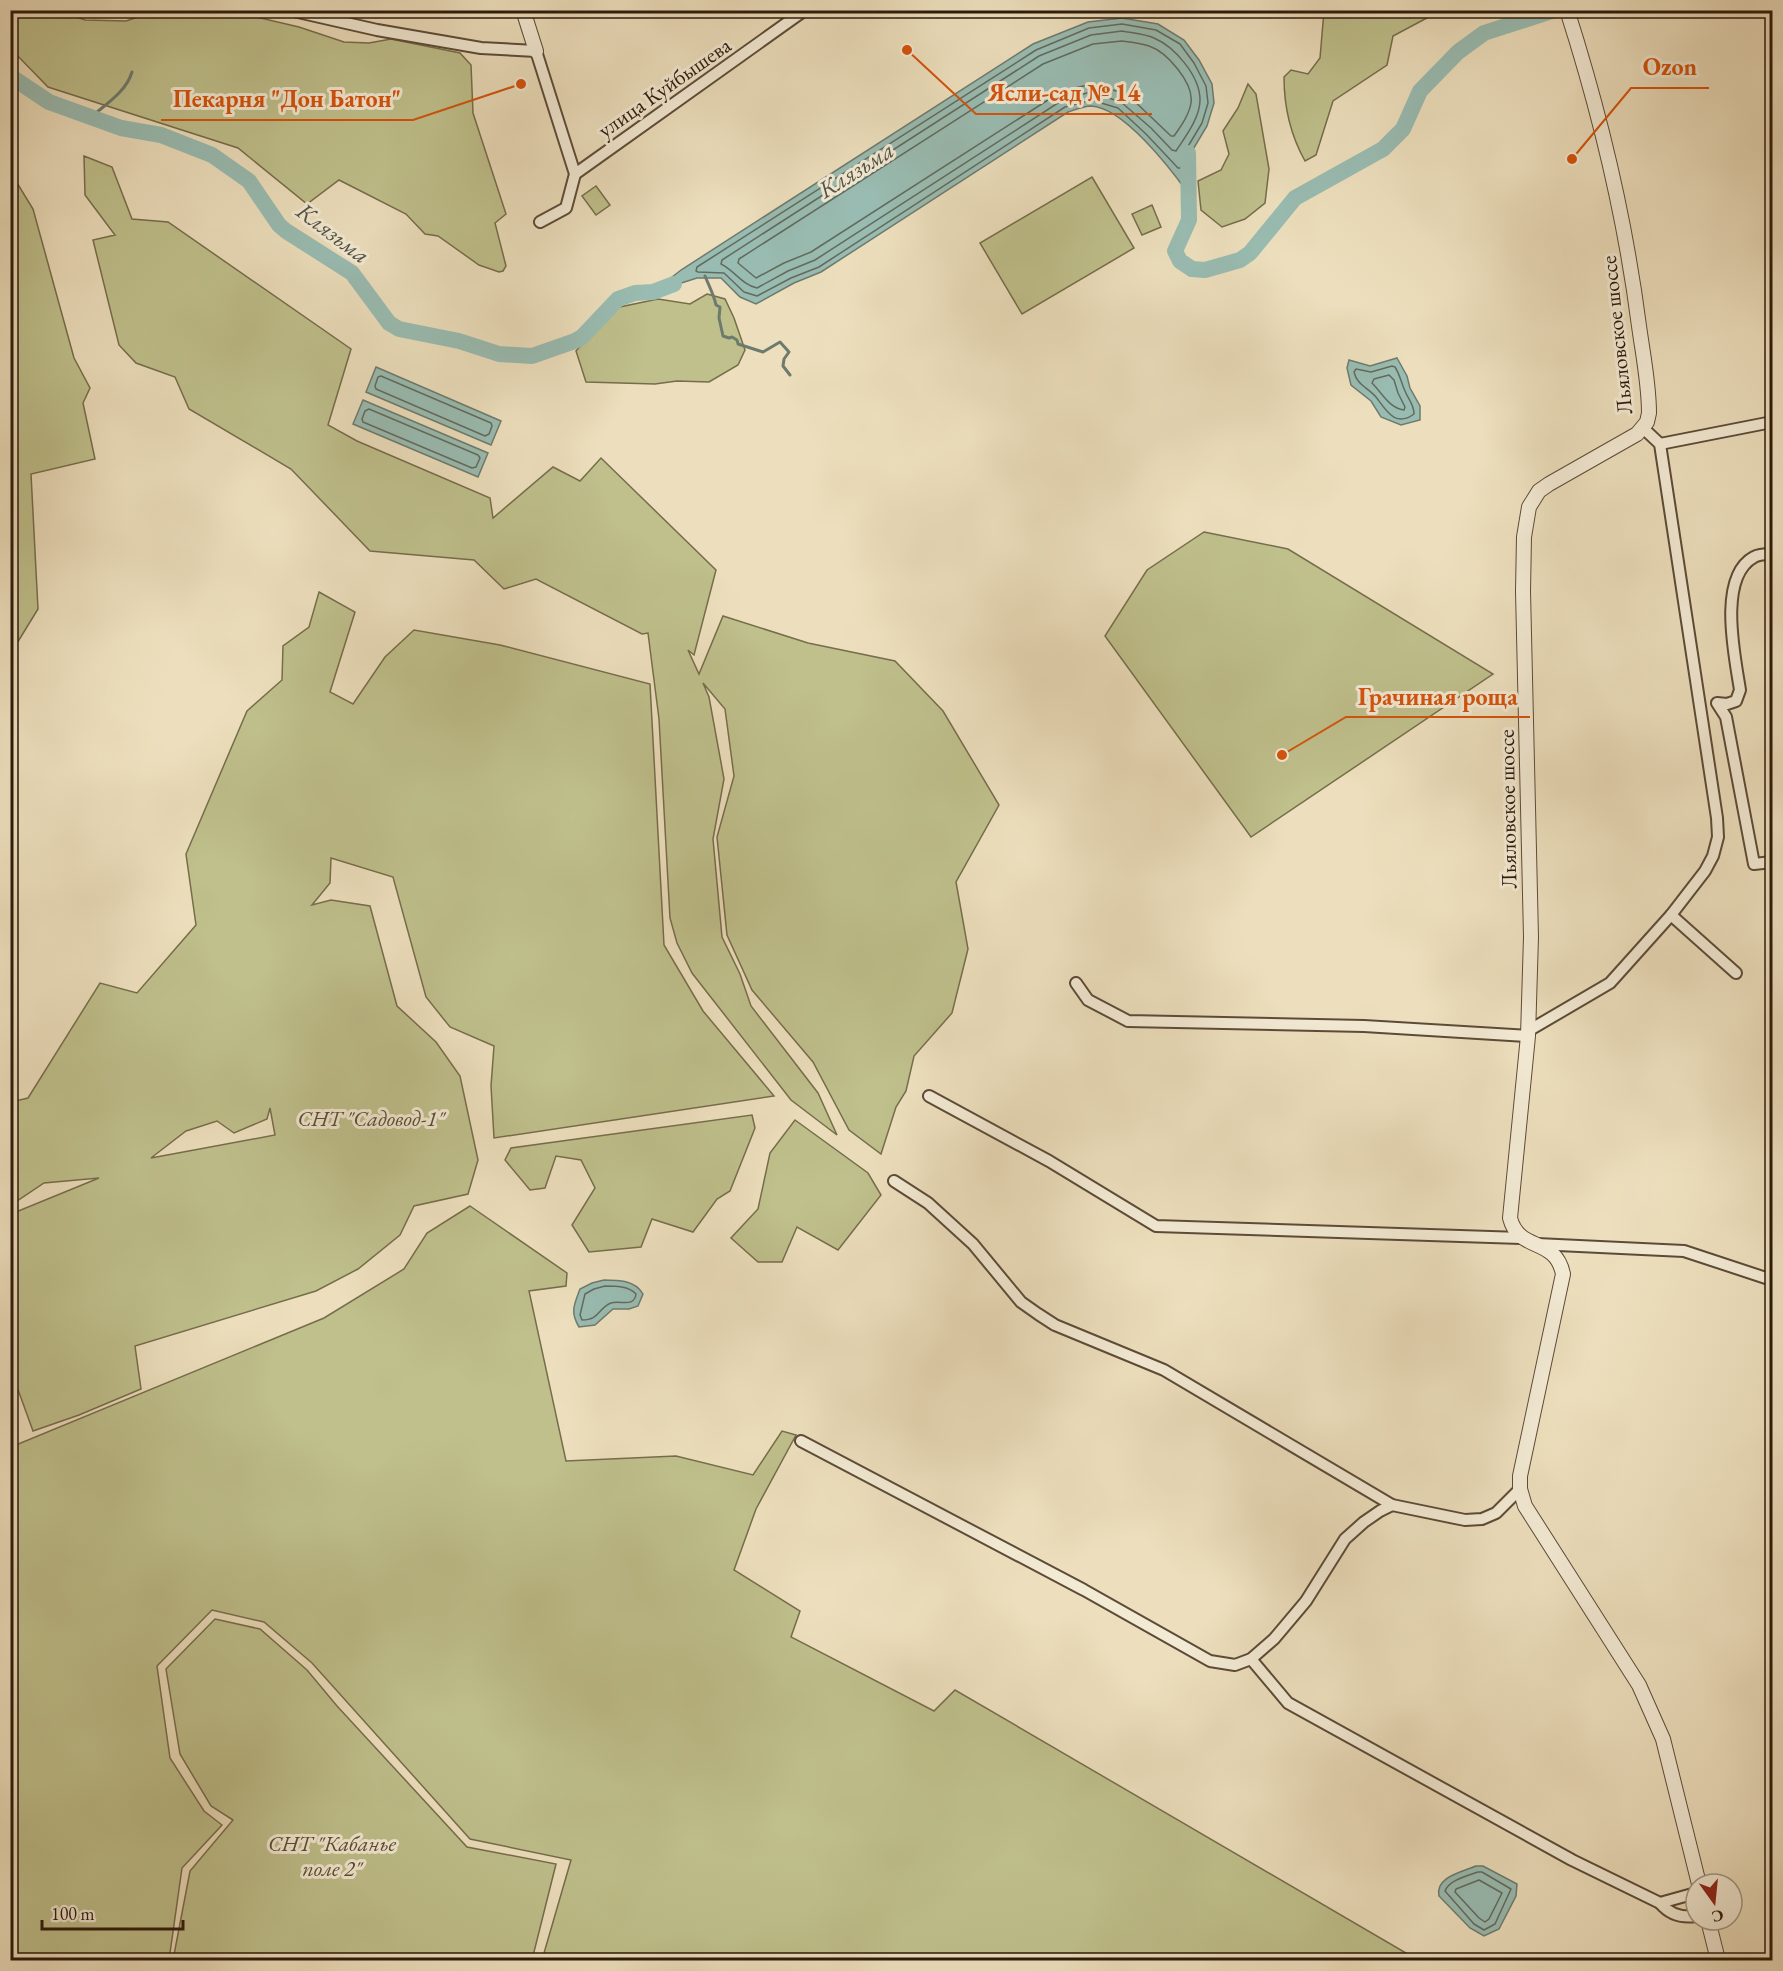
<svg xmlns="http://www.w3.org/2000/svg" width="1783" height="1971" font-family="'EB Garamond',serif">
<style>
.green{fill:#bfc08c;stroke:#766d4c;stroke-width:1.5;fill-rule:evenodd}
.water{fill:#99bcb2;stroke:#6d7b6f;stroke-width:1.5}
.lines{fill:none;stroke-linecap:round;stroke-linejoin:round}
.shore{stroke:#626b5e;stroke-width:1.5}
.stream{stroke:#6d7b6f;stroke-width:3}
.river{stroke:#99bcb2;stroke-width:16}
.minor-casing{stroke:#5c4b38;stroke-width:14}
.tertiary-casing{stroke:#5c4b38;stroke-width:16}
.minor{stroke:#f3ead4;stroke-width:10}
.tertiary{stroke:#f3ead4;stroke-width:14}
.labels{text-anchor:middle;stroke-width:6;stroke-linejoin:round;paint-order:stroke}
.street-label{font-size:22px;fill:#2c1a0b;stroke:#f3ead4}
.park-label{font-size:22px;font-style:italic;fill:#584c32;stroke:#f3ead4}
.water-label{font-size:24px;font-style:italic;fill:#525345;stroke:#f3ead4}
.leader{fill:none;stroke:#d5530c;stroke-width:2}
.callout-dot{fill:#d5530c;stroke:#f3ead4;stroke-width:2}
.callout-label{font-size:24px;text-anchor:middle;font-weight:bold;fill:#d5530c;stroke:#f3ead4;stroke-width:6;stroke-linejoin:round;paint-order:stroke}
</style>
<rect width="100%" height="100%" fill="#eddfbd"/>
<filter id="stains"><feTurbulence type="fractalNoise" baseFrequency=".00333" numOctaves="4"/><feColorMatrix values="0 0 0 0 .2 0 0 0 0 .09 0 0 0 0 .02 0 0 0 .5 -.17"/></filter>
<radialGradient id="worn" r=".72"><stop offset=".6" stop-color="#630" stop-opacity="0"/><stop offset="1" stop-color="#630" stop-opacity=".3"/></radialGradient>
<g class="green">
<path d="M 10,11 L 59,11 L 85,20 L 126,21 L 156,11 L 230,11 L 299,27 L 344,42 L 369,43 L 391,39 L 460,53 L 471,65 L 473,113 L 506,214 L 495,223 L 506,266 L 503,271 L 499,272 L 479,265 L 438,236 L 425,234 L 406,214 L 339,180 L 307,204 L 238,148 L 48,87 L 11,49 Z"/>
<path d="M 1324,11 L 1440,11 L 1393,36 L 1387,65 L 1333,101 L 1316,155 L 1305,161 C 1291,136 1284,106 1284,77 L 1291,70 L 1308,74 L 1320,58 Z"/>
<path d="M 1248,84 L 1256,94 L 1269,169 L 1265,203 L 1245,219 L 1222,227 L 1201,210 L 1198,181 L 1221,170 L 1229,154 L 1223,131 L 1238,108 Z"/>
<path d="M 84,156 L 112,167 L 132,219 L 168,222 L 351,349 L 328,425 L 357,441 L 490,498 L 493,518 L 553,467 L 580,481 L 601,458 L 716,570 L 694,655 L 688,650 L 699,674 L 723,616 L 808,643 L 895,661 L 943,711 L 999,805 L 956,882 L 968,949 L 952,1013 L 914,1056 L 906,1091 L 896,1107 L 881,1154 L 849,1130 L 813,1062 L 752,990 L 727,935 L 717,837 L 734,776 L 725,709 L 703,683 L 709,697 L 724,779 L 713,839 L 722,937 L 740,974 L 751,1006 L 818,1093 L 837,1135 L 791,1100 L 692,973 L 677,943 L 670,918 L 659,719 L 648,633 L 642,634 L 536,579 L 504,589 L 474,560 L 370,551 L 291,469 L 189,409 L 175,377 L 136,363 L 119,345 L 93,240 L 115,235 L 85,195 Z"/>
<path d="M 11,173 L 33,209 L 74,358 L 90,388 L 83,403 L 95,459 L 31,474 L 38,609 L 11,653 Z"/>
<path d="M 1092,177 L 1134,248 L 1022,314 L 980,243 Z"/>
<path d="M 596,186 L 610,205 L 596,215 L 582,196 Z"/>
<path d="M 1152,205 L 1161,227 L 1142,235 L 1132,214 Z"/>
<path d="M 707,294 L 725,299 L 734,318 L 745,350 L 738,365 L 709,382 L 677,381 L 655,384 L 586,382 L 576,351 L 615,308 L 658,299 L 690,304 Z"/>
<path d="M 1204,532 L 1288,549 L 1493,674 L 1251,837 L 1105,636 L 1147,570 Z"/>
<path d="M 319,592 L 355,612 L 330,692 L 353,704 L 385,657 L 414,630 L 500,645 L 650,684 L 664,945 L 703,1011 L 774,1096 L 494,1138 L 491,1086 L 494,1046 L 450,1027 L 426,997 L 393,877 L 331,858 L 330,883 L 312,905 L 331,900 L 370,906 L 397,1006 L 436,1042 L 460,1076 L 478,1160 L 468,1194 L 414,1206 L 400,1235 L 358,1269 L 316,1291 L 135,1346 L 141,1389 L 79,1415 L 33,1431 L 16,1384 L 11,1264 L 11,1214 L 99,1178 L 44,1183 L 11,1205 L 11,1102 L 28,1098 L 100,983 L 137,993 L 196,925 L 186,854 L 247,711 L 282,680 L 283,646 L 309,627 ZM 270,1108 L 275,1135 L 151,1158 L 186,1131 L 217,1121 L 234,1133 L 267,1119 Z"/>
<path d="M 752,1115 L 755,1128 L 730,1191 L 717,1199 L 693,1232 L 652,1219 L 641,1247 L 589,1252 L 572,1225 L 595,1188 L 581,1160 L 556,1156 L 545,1188 L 530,1190 L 505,1160 L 511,1148 Z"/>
<path d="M 795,1120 L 868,1173 L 881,1195 L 838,1250 L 797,1227 L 782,1262 L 758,1262 L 731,1238 L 758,1209 L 770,1153 Z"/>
<path d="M 470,1206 L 567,1273 L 566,1286 L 529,1291 L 566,1461 L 676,1456 L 753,1475 L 782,1431 L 796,1435 L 756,1509 L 734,1570 L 800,1611 L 791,1637 L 934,1711 L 955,1690 L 1418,1960 L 542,1960 L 571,1860 L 470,1839 L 312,1663 L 264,1622 L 212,1610 L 157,1666 L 170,1758 L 204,1811 L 222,1825 L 182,1868 L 169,1960 L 11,1960 L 11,1447 L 324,1318 L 404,1269 L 427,1233 Z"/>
<path d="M 215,1619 L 260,1629 L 307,1670 L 337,1706 L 467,1847 L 556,1864 L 532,1960 L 173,1960 L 190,1871 L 233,1820 L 211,1806 L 180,1754 L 166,1669 Z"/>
</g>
<g class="water">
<path d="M 1122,18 L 1158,24 L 1184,40 L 1199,60 L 1212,84 L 1214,103 L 1207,126 L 1189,156 L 1188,193 C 1170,168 1123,107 1091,106 C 1084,106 1074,110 1068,112 L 821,272 L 794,283 L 756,304 L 740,297 L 721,278 L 697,278 L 653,292 L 681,270 L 1033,44 L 1088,22 Z"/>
<path d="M 1397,358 L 1407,376 L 1410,388 L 1420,406 L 1420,420 L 1401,425 L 1381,417 L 1371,401 L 1351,385 L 1347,368 L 1349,360 L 1370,366 Z"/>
<path d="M 376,367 L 501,421 L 491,445 L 366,392 Z"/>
<path d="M 363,400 L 488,453 L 478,477 L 353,424 Z"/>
<path d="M 604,1280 C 618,1280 635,1280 643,1294 L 638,1306 L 629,1309 L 613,1309 L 595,1325 L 579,1327 C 570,1312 574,1305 580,1289 L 592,1283 Z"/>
<path d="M 1476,1866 L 1483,1866 L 1517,1884 L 1516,1896 L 1499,1929 L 1484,1936 L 1470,1928 L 1439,1896 C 1435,1877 1462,1872 1476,1866 Z"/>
</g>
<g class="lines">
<g class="shore">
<path d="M 1122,24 L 1156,30 L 1180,44 L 1194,63 L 1206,86 L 1208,103 L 1202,123 L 1184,153 L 1181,168 L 1178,168 L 1146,134 L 1118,108 L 1091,100 L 1065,107 L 819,267 L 791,278 L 757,296 L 744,292 L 724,273 L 698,272 L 696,271 L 697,267 L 1036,50 L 1089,28 Z"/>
<path d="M 1122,31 C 1132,33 1145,34 1154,38 C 1175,47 1200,76 1200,100 C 1200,118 1185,137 1176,151 L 1172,150 L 1151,128 L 1121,102 L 1090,92 L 1061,101 L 815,260 L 788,271 L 757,288 C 742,285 734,270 721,264 L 722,260 L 1039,56 L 1091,35 Z"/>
<path d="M 1122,41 C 1131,42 1141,43 1149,46 C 1167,52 1194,83 1191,103 C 1189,115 1181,126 1174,136 L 1171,136 L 1130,97 L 1123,93 L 1092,84 L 1062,91 L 811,252 L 784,263 L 756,278 L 738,263 L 739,259 L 1043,64 L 1093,44 Z"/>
<path d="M 1392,366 L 1395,367 C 1400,375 1401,382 1405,391 C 1408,399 1414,404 1414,414 C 1395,428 1386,410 1376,397 C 1367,387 1357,385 1354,372 L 1356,369 L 1371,372 Z"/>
<path d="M 1389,375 L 1394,380 L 1398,393 L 1405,407 L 1404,410 C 1389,408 1383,394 1372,383 L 1374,379 Z"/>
<path d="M 381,376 L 491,423 L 492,426 L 489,434 L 485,436 L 376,389 L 375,386 L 378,377 Z"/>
<path d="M 369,409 L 478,455 L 480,458 L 476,467 L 472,468 L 363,422 L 362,419 L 365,411 Z"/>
<path d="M 605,1286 C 615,1286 629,1286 636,1294 C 634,1308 621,1300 611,1303 C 598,1308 600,1320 582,1320 L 580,1315 L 585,1294 L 594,1289 Z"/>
<path d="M 1478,1872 L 1482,1872 L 1511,1889 L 1495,1924 L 1484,1930 L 1474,1924 L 1445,1891 C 1449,1880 1467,1876 1478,1872 Z"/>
<path d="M 1479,1880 L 1502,1893 L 1489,1919 L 1485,1922 L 1479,1918 L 1455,1892 L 1456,1889 Z"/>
</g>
<g class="stream">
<path d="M 91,117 C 106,104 126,92 132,72"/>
<path d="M 705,276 C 709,286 714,295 716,305 L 720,307 L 719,318 L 723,336 L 729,338 L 732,337 L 737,340 L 738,344 L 763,352 L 780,342 L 789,352 L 784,359 L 783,366 L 790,375"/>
</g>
<g class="river">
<path d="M 10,76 L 49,102 L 121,128 L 161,135 L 212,155 L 249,181 L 279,225 L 286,231 L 352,273 L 389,323 L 399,329 L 459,341 L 499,354 L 532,356 L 575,341 L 582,337 L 618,299 L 635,293 L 653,292 L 674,284"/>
<path d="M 1188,153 L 1189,220 L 1175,251 L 1180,261 L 1192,269 L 1205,270 L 1240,260 L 1250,253 L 1295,198 L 1383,149 L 1403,129 L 1420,91 L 1458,52 L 1484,33 L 1555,10"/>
</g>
<defs>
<g id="minor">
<path d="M 289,10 L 377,30 L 481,48 L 536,51 L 575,174 L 566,208 L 540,222"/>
<path d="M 575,174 L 805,10"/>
<path d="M 1660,444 L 1772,422"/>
<path d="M 1772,554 C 1767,554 1759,554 1754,557 C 1717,577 1735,657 1740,690 L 1736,701 L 1727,704 L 1717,703 L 1726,717 L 1754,864 L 1772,862"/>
<path d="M 1671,915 L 1736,973"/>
<path d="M 1076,983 L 1088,1000 L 1128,1021 L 1364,1026 L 1528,1036"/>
<path d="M 1528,1031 L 1610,983 L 1671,915 L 1705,871 L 1713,856 L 1718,837 L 1717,818 L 1660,444 L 1643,428"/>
<path d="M 929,1096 L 1049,1161 L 1156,1226 L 1521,1238"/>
<path d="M 894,1181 L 928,1203 L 973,1244 L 1021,1302 L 1038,1314 L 1055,1325 L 1164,1370 L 1392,1505 L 1465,1520 L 1482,1519 L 1496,1513 L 1520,1489"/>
<path d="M 1537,1244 L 1684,1251 L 1772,1280"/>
<path d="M 801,1441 L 1084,1590 L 1210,1661 L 1235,1665 L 1251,1659 L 1274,1639 L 1306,1601 L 1345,1539 L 1364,1522 L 1380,1511 L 1392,1505"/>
<path d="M 1251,1659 L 1288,1703 L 1572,1860 L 1660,1903 L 1696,1893"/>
<path d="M 1660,1903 C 1670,1915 1682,1918 1696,1916"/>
</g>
<g id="tertiary">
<path d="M 523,10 L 536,51"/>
<path d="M 1567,10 C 1601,116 1625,217 1639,326 C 1643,355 1649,384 1649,413 L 1647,422 L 1637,434 L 1549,484 L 1539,491 L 1529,507 L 1524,537 L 1523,591 L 1531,937 L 1528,1036 L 1510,1218 C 1519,1253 1555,1236 1563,1274 L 1520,1476 L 1520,1489 L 1525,1506 L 1639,1685 L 1663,1739 L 1699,1884"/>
<path d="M 1708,1920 L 1718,1960"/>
</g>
</defs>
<use href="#minor" class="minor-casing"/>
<use href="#tertiary" class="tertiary-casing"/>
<use href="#minor" class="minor"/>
<use href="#tertiary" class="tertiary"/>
</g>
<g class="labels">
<g class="street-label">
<text transform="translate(664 87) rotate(-35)" y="8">улица Куйбышева</text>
<text transform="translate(1616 335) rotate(-96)" y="8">Льяловское шоссе</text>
<text transform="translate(1507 809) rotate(-91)" y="8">Льяловское шоссе</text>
</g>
<g class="park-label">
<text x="371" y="1126">СНТ "Садовод-1"</text>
<text x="332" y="1851">СНТ "Кабанье<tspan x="332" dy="25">поле 2"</tspan></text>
</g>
<g class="water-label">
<text transform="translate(856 170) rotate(-32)" y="8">Клязьма</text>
<text transform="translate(333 233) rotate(37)" y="8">Клязьма</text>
</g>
</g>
<path class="leader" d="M1572 159L1631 88H1709M907 50L976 114H1152M521 84L413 120H161M1282 755L1346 717H1530"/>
<g class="callout-dot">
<circle cx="1572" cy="159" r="6"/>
<circle cx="907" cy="50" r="6"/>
<circle cx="521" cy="84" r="6"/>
<circle cx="1282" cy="755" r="6"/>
</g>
<g class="callout-label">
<text x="1670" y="75">Ozon</text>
<text x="1064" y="101">Ясли-сад № 14</text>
<text x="287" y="107">Пекарня "Дон Батон"</text>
<text x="1438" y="705">Грачиная роща</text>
</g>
<rect width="1783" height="1971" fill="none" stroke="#eddfbd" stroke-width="36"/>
<rect x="12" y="12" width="1759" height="1947" fill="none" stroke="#2c1a0b" stroke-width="3"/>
<rect x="18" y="18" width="1747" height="1935" fill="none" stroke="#2c1a0b" stroke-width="1.5"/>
<g transform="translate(1714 1902) rotate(165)"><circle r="28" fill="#f3ead4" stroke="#a39784" stroke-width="1.5"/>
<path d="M0-4.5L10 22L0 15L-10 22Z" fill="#8f2418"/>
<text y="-9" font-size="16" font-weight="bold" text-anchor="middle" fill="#2c1a0b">С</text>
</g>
<path d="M42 1920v9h141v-9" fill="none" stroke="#2c1a0b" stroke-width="3"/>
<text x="51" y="1920" font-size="18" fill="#2c1a0b" stroke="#f3ead4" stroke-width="4.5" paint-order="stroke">100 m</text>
<rect width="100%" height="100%" filter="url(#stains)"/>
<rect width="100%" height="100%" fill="url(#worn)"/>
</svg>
